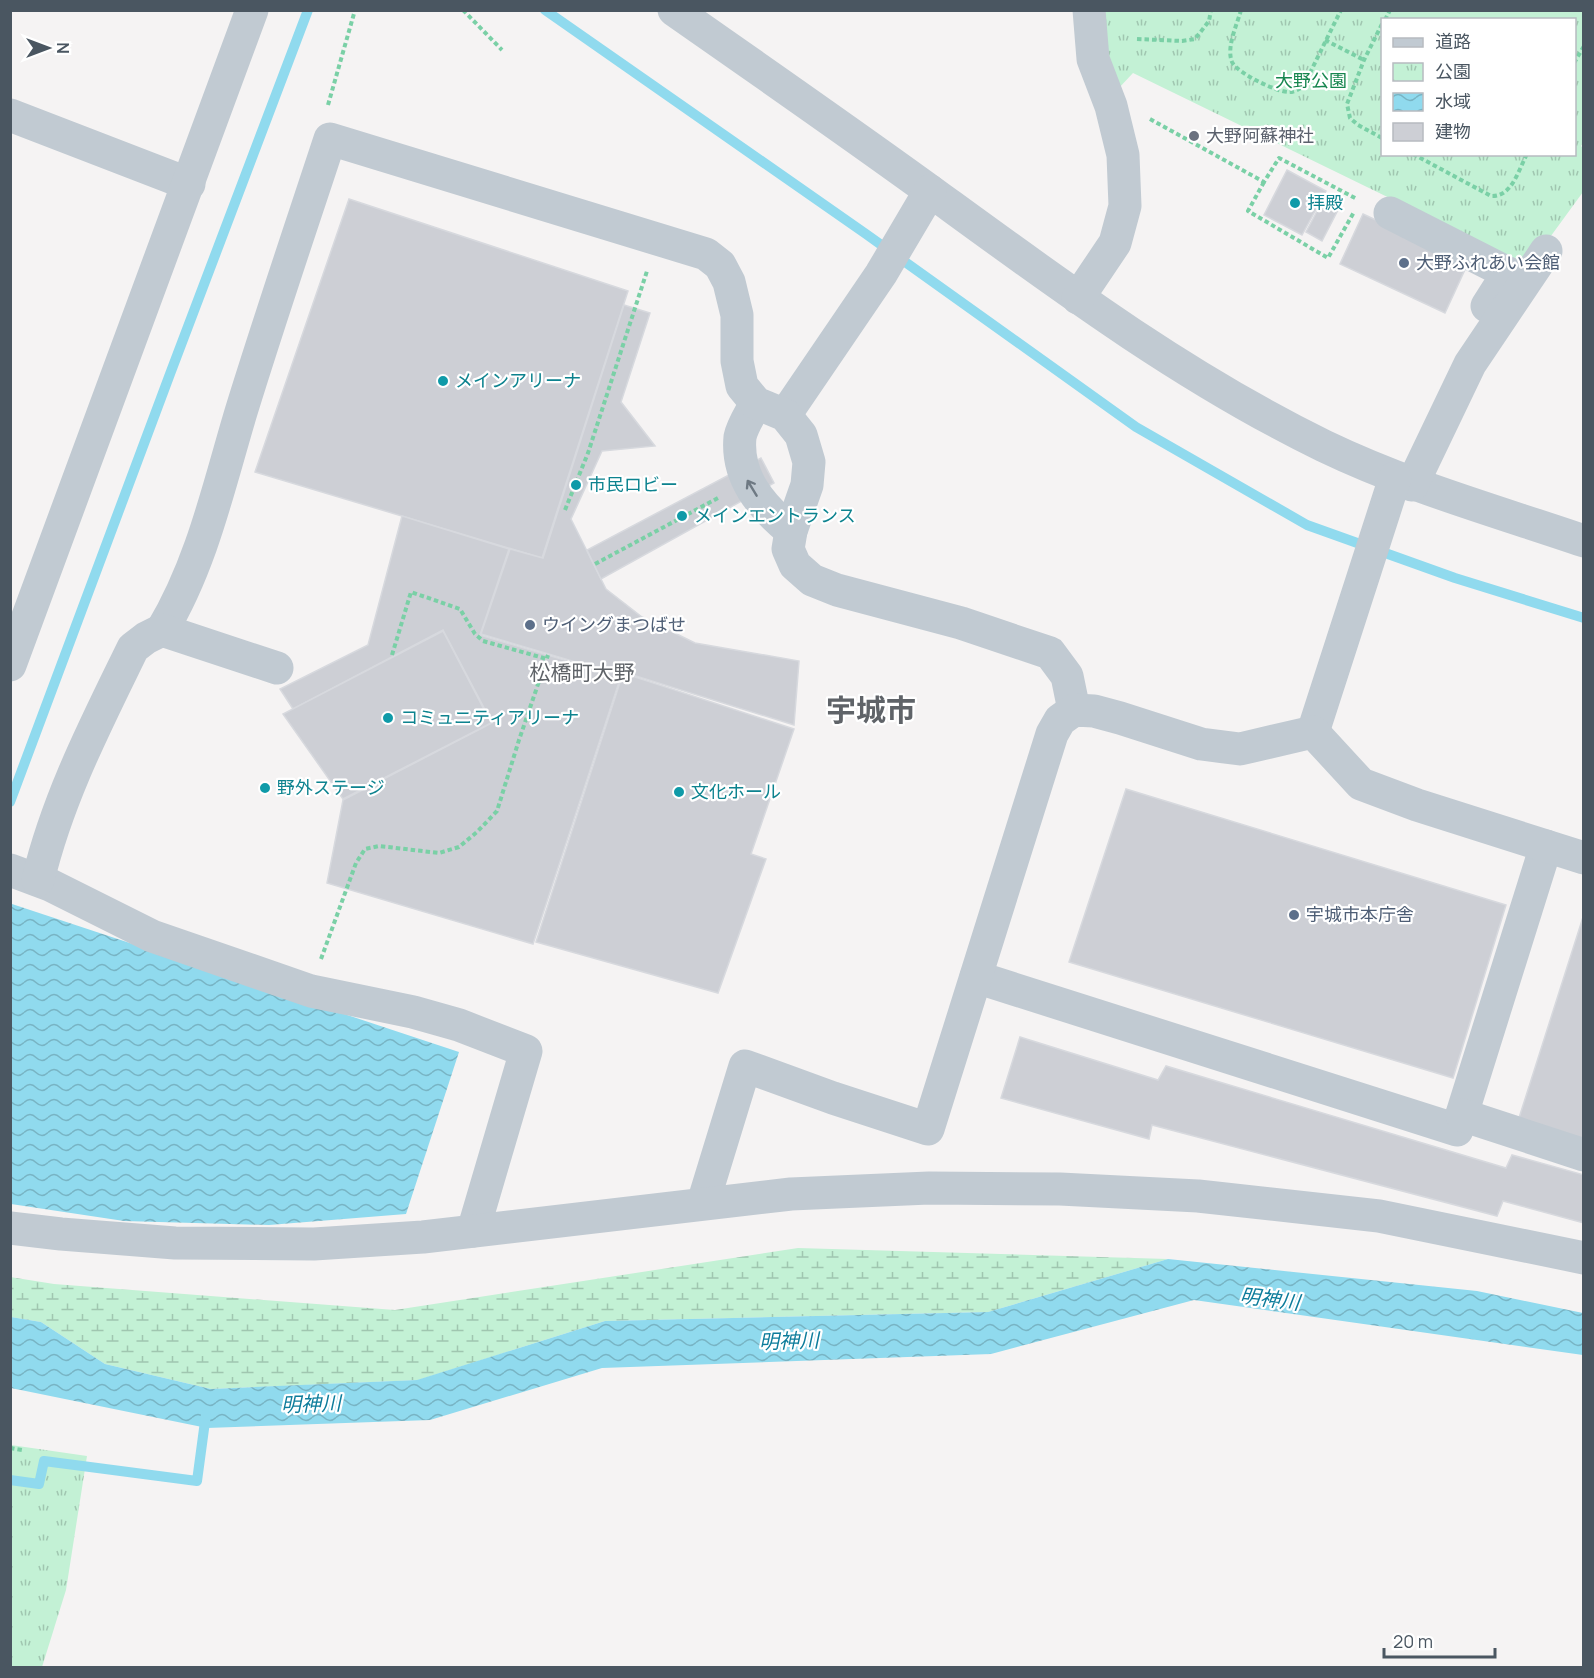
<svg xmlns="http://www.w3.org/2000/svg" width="1594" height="1678" font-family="Manrope,'Noto Sans JP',sans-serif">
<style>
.wetland{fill:url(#wetland-marsh)}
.park{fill:url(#park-tufts);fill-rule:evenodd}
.water{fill:url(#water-waves)}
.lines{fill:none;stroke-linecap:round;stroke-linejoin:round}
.stream{stroke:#90daee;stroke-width:10}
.building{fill:#cdcfd5;stroke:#d7d9de;stroke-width:1.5}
.path{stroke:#7ad0a6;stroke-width:4;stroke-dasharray:4.5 3;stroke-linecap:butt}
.minor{stroke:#c1cad2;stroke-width:33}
.oneway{stroke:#6e7983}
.worship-dot{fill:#6b7280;stroke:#fff;stroke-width:2}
.culture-dot{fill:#0f9aa8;stroke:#fff;stroke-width:2}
.service-dot{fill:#5c6f8a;stroke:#fff;stroke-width:2}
.labels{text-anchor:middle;stroke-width:4.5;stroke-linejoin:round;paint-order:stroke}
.park-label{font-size:18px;fill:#17864f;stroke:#fff}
.worship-label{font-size:18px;fill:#5b616d;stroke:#fff;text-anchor:start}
.culture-label{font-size:18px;fill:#0d838f;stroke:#fff;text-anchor:start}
.service-label{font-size:18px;fill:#4e5e75;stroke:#fff;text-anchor:start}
.water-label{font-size:20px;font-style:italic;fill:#0c7c9b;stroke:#fff}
.quarter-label{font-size:21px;fill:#5f6368;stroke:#fff}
.town-label{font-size:30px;font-weight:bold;fill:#5f6368;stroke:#fff}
</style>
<defs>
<pattern id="wetland-marsh" width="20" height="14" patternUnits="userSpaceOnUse" patternTransform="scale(1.5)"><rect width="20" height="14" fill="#c3f1d5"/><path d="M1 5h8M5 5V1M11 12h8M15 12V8" fill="none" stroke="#a0c6b0"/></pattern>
<pattern id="park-tufts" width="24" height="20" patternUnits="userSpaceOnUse" patternTransform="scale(1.5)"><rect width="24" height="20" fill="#c3f1d5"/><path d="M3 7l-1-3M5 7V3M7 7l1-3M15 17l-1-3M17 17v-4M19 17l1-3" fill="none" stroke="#a0c6b0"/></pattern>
<pattern id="water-waves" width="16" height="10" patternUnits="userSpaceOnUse" patternTransform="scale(1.5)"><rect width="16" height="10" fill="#90daee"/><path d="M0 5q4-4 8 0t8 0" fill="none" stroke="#78b4c4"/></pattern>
</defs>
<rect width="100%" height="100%" fill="#f5f3f3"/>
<path class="wetland" d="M 798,1248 L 1168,1259 L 988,1312 L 605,1321 L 418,1380 L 211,1389 L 105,1364 L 41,1322 L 11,1317 L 10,1277 L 54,1284 L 395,1310 Z"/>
<g class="park">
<path d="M 1103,11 L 1583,11 L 1584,142 L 1581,146 L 1583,148 L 1583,192 L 1529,266 L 1133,73 L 1118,89 L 1106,65 ZM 1382,20 L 1574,20 L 1574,154 L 1382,154 Z"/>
<path d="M 11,1445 L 87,1456 L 66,1590 L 42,1667 L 11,1667 Z"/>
</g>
<g class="water">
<path d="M 12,904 L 459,1052 L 406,1214 L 269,1225 L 124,1221 L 11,1204 L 10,908 Z"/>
<path d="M 1168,1259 L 1477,1291 L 1583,1313 L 1583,1355 L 1194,1300 L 991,1354 L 602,1368 L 430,1420 L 207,1428 L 11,1388 L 11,1317 L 41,1322 L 105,1364 L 211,1389 L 417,1380 L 605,1321 L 988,1312 Z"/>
</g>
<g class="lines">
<g class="stream">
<path d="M 545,10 L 866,234 L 1136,427 L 1307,525 L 1455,578 L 1584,618"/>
<path d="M 10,802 L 170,374 L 308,10"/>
<path d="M 10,1480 L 39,1484 L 44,1461 L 197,1481 L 206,1414"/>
</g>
</g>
<g class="building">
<path d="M 1287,170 L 1326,191 L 1302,235 L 1264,215 Z"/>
<path d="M 1324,198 L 1340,206 L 1322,241 L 1306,232 Z"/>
<path d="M 349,199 L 628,291 L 542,558 L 255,472 Z"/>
<path d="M 1363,214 L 1468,263 L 1445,313 L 1340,264 Z"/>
<path d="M 624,305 L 650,313 L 621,402 L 655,446 L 602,451 L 571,519 L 606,589 L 642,617 L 695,643 L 799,661 L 794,725 L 623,672 L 606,671 L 481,634 L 510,549 L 543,558 Z"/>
<path d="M 761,458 L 774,483 L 601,579 L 587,550 Z"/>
<path d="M 402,516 L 509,549 L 480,635 L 605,672 L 622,673 L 533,944 L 327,883 L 343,800 L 492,723 L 443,630 L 293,709 L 280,689 L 368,645 Z"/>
<path d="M 443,631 L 491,723 L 343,799 L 283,714 Z"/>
<path d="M 623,673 L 794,729 L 751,854 L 766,859 L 718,993 L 536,942 Z"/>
<path d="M 1126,789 L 1506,905 L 1453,1078 L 1069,962 Z"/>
<path d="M 1584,914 L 1584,1143 L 1518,1121 Z"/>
<path d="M 1020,1037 L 1158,1080 L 1166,1066 L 1506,1168 L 1512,1155 L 1584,1175 L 1584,1223 L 1503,1201 L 1497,1216 L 1152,1125 L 1149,1139 L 1001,1098 Z"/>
</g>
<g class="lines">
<g class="path">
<path d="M 463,10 L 502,50"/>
<path d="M 1241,10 C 1237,25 1226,47 1232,62 C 1237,73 1278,93 1290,92 C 1294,92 1299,89 1303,87 L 1341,10"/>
<path d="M 1385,20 L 1390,10"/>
<path d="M 1382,24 L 1364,60 L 1347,104 L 1350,118 L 1358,125 L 1382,138"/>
<path d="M 1137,39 L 1182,41 L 1195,39 L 1209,21 L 1211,10"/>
<path d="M 1325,40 L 1364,60"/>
<path d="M 1574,63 L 1584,46"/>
<path d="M 328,105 L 355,10"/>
<path d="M 1150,119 L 1264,182 L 1279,158 L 1357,199"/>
<path d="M 1413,154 L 1491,196 C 1512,197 1518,171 1527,154"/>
<path d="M 1264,182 L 1248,211 L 1328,258 L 1354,212"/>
<path d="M 565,510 L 588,453 L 647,271"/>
<path d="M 595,564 L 718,498"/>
<path d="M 392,655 L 411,592 L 460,609 L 475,634 L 483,641 L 547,659"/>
<path d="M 321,959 L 356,863 L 365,849 L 379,846 L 439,853 L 459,847 L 477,832 L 497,811 L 519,740 L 548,655"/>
<path d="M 10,1448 L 22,1450"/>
</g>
<g class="minor">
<path d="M 674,10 C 764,73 855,136 944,201 C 1066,290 1187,379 1324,446 C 1407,486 1496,511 1584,541"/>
<path d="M 10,115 L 189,184"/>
<path d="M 1390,213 L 1508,273 L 1487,306"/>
<path d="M 1078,298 L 1115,243 L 1125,206 L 1123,155 L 1111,106 L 1093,59 L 1089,10"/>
<path d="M 756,403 C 751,413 742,426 740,437 C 736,478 762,507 791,531"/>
<path d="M 785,415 L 881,274 L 930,191"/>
<path d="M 1412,485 L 1470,364 L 1546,251"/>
<path d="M 162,630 C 202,564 219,485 241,412 C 269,321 300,230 330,139 L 706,254 L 720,265 L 729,282 L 737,315 L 737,361 L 742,386 L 756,403 L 785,415 L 801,435 L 809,462 L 807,485 L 791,531 L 788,549 L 795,565 L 812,580 L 837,590 L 961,623 L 1050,653 L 1067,676 L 1074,710"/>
<path d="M 10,665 L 252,10"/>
<path d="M 1313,732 L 1395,478"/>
<path d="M 10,870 L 50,885 L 152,936 L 311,991 L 413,1012 L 459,1025 L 526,1051 L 473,1231"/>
<path d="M 38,880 C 58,797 96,724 133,648 L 146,638 L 162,630 L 277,668"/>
<path d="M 976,977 L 1457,1130 L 1546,846"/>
<path d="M 1462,1115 L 1584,1155"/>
<path d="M 703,1203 L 745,1066 L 833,1098 L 928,1129 L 1052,734 L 1060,720 L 1074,710 L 1094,711 L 1120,718 L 1201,744 L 1240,749 L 1313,732 L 1361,784 L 1417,805 L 1584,858"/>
<path d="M 10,1228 L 61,1234 L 175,1243 L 314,1244 L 423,1237 L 791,1194 L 929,1188 L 1060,1189 L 1198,1196 L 1379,1216 L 1584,1258"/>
</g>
</g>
<defs><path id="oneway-shaft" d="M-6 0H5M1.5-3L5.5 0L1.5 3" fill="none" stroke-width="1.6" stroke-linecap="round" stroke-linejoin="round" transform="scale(1.5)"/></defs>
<use class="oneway" href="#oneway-shaft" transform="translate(752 488) rotate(-121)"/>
<circle class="worship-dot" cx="1194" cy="136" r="6"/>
<g class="culture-dot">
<circle cx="1295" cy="203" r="6"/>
<circle cx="443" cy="381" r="6"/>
<circle cx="576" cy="485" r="6"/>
<circle cx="682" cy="516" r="6"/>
<circle cx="388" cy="718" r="6"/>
<circle cx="265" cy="788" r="6"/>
<circle cx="679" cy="792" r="6"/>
</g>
<g class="service-dot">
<circle cx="1404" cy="263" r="6"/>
<circle cx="530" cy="625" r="6"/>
<circle cx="1294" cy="915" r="6"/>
</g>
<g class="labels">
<g class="park-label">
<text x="1311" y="87">大野公園</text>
</g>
<g class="worship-label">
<text x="1206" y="142">大野阿蘇神社</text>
</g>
<g class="culture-label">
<text x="1307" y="209">拝殿</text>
<text x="455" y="387">メインアリーナ</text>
<text x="588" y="491">市民ロビー</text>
<text x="694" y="522">メインエントランス</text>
<text x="400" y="724">コミュニティアリーナ</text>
<text x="277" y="794">野外ステージ</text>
<text x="691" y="798">文化ホール</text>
</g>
<g class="service-label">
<text x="1416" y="269">大野ふれあい会館</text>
<text x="542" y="631">ウイングまつばせ</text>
<text x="1306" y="921">宇城市本庁舎</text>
</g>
<g class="water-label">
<text transform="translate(1270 1299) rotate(7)" y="7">明神川</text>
<text transform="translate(789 1341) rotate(-2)" y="7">明神川</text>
<text transform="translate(311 1404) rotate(-2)" y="7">明神川</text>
</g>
<g class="quarter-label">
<text x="582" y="680">松橋町大野</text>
</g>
<g class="town-label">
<text x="871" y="721">宇城市</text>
</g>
</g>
<rect width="1594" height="1678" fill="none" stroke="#4a5661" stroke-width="24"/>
<rect x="1381" y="18" width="195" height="138" fill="#ffffff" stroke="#b7bbc0" stroke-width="1.5"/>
<rect x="1393" y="38" width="30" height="9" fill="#c1cad2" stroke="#b7bbc0" stroke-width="1.5"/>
<text x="1435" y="48" font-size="18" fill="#4a5661">道路</text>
<rect x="1393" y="63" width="30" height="18" fill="url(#park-tufts)" stroke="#b7bbc0" stroke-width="1.5"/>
<text x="1435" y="78" font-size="18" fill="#4a5661">公園</text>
<rect x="1393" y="93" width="30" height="18" fill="url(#water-waves)" stroke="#b7bbc0" stroke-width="1.5"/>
<text x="1435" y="108" font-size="18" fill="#4a5661">水域</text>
<rect x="1393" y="123" width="30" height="18" fill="#cdcfd5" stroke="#b7bbc0" stroke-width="1.5"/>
<text x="1435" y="138" font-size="18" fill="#4a5661">建物</text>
<g transform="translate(48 48) rotate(90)" stroke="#ffffff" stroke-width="4.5" paint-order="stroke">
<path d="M0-4.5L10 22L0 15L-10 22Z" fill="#4a5661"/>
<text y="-9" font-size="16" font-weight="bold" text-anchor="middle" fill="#4a5661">N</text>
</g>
<path d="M1384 1648v9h111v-9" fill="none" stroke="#4a5661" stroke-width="3"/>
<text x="1393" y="1648" font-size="18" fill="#4a5661" stroke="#ffffff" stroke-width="4.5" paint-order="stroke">20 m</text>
</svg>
